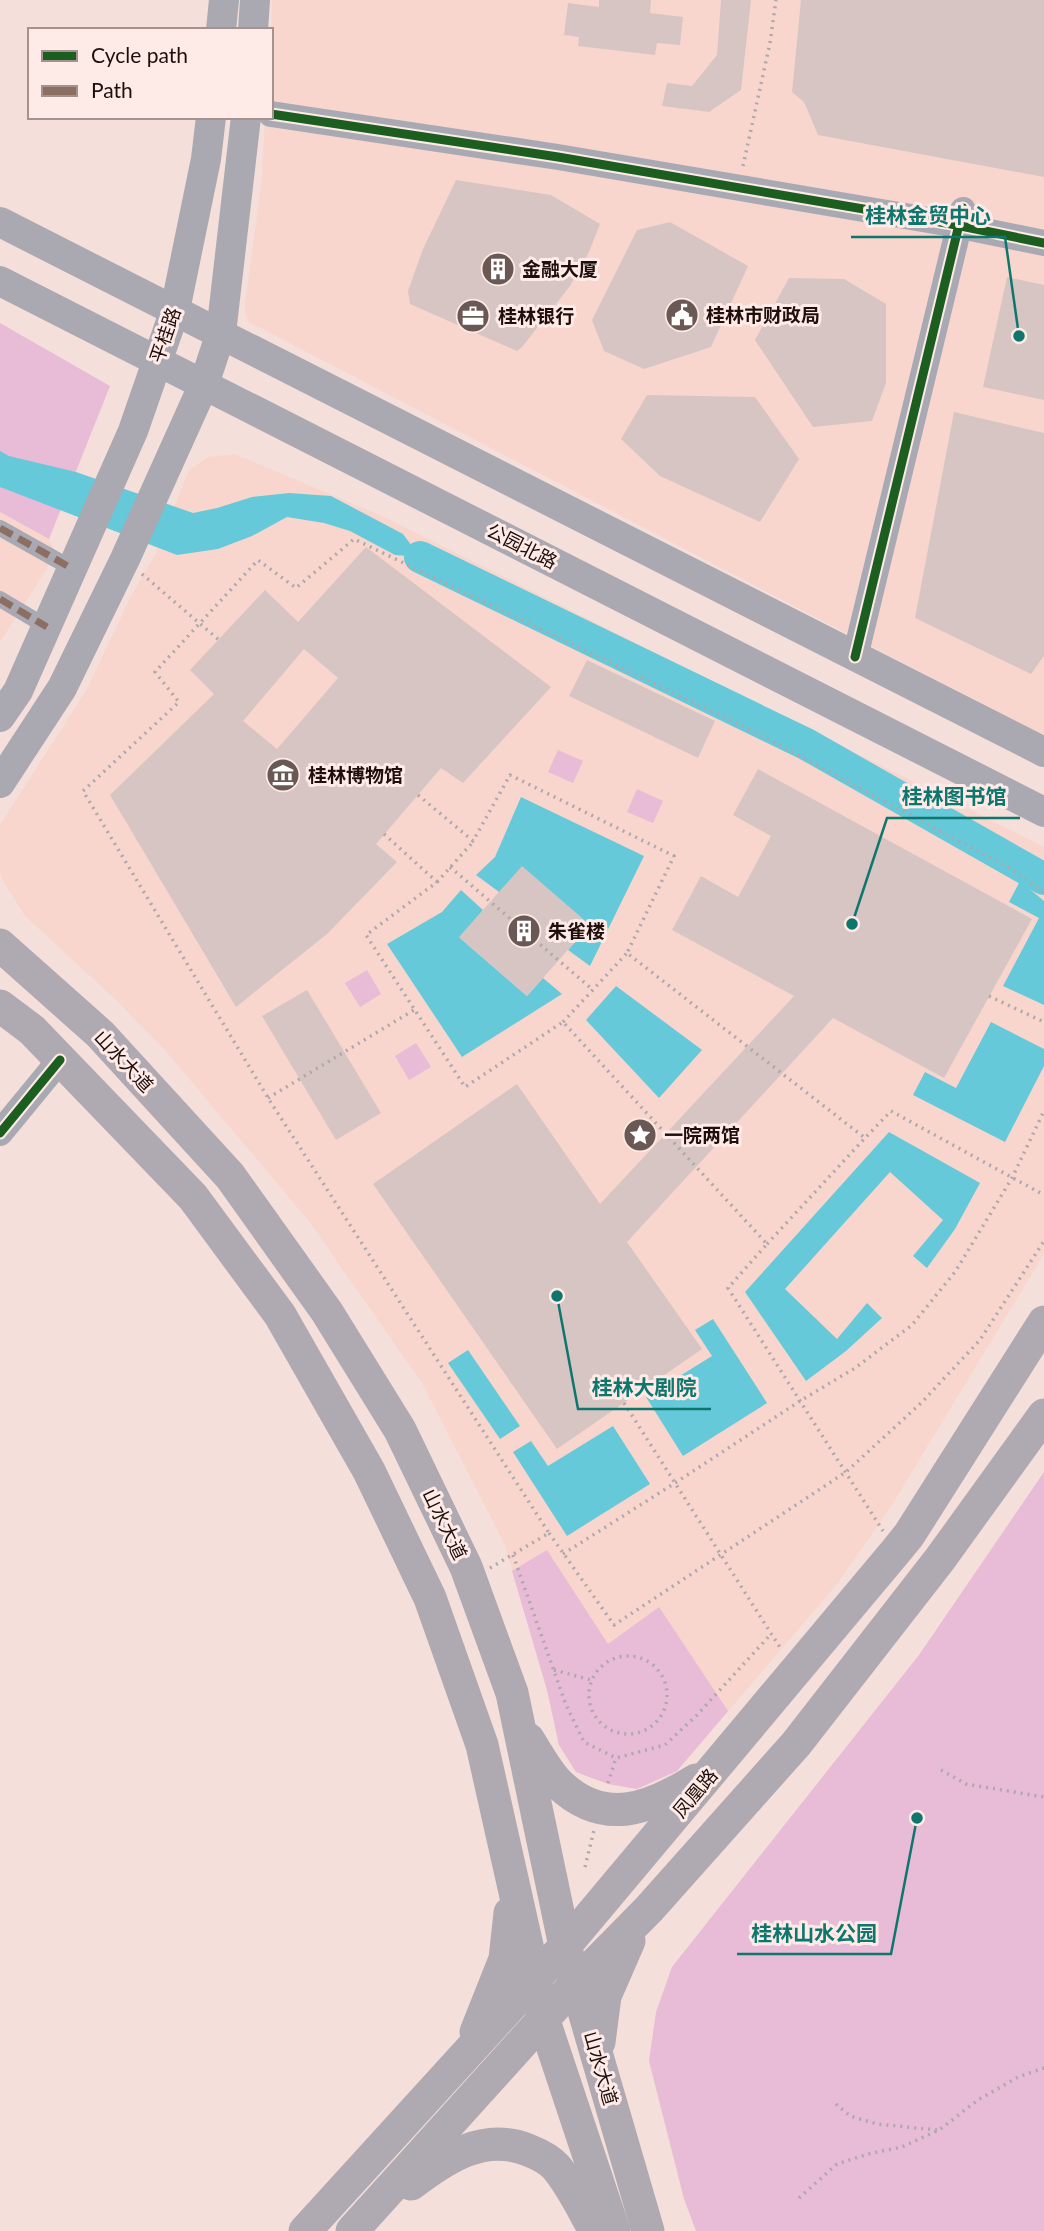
<svg xmlns="http://www.w3.org/2000/svg" width="1044" height="2231" font-family="Lato,'Noto Sans SC',sans-serif">
<style>
.built{fill:#f8d6ce}
.green{fill:#e8bbd7}
.water{fill:#66c9d9}
.lines{fill:none;stroke-linecap:round;stroke-linejoin:round}
.river{stroke:#66c9d9;stroke-width:32}
.building{fill:#d7c5c4;fill-rule:evenodd}
.path{stroke:#aea8ab;stroke-width:3.5;stroke-dasharray:2 5;stroke-linecap:butt}
.pedestrian{stroke:#a8a9b3;stroke-width:16}
.tertiary{stroke:#a8a9b3;stroke-width:26}
.secondary{stroke:#aaa8b1;stroke-width:30}
.primary{stroke:#afa9b2;stroke-width:33}
.quiet{stroke:#8d6e63;stroke-width:7;stroke-dasharray:14 7;stroke-linecap:butt}
.cycleway-casing{stroke:#feeae6;stroke-width:13}
.cycleway{stroke:#1b5e20;stroke-width:9}
.labels{text-anchor:middle;stroke-width:6;stroke-linejoin:round;paint-order:stroke}
.poi-label{font-size:19px;font-weight:bold;fill:#1f0f0c;stroke:#feeae6;text-anchor:start}
.street-label{font-size:19px;fill:#1f0f0c;stroke:#feeae6}
.leader{fill:none;stroke:#0f766e;stroke-width:2.5}
.callout-dot{fill:#0f766e;stroke:#feeae6;stroke-width:2.5}
.callout-label{font-size:21px;text-anchor:middle;font-weight:bold;fill:#0f766e;stroke:#feeae6;stroke-width:6;stroke-linejoin:round;paint-order:stroke}
</style>
<rect width="100%" height="100%" fill="#f4dfda"/>
<g class="built">
<path d="M 272,0 L 1044,0 L 1044,736 L 249,322 L 245,313 L 245,304 L 262,177 L 265,117 L 271,117 Z"/>
<path d="M 235,454 L 384,517 L 1044,847 L 1044,1254 L 890,1508 L 837,1584 L 677,1771 L 637,1789 L 608,1784 L 576,1772 L 559,1745 L 547,1690 L 505,1545 L 422,1383 L 308,1220 L 165,1050 L 114,998 L 25,916 L 3,881 L 0,873 L 0,825 L 87,689 L 130,598 L 156,553 L 189,470 L 208,457 Z"/>
<path d="M 0,512 L 49,539 L 56,554 L 0,642 Z"/>
</g>
<g class="green">
<path d="M 0,323 L 110,386 L 49,539 L 0,512 Z"/>
<path d="M 558,750 L 583,761 L 573,783 L 548,772 Z"/>
<path d="M 637,789 L 663,801 L 653,823 L 627,812 Z"/>
<path d="M 367,970 L 381,994 L 360,1007 L 345,983 Z"/>
<path d="M 416,1043 L 431,1067 L 409,1080 L 395,1056 Z"/>
<path d="M 1044,1472 L 1044,2231 L 696,2231 L 684,2199 L 649,2061 L 656,2012 L 672,1967 L 919,1655 Z"/>
<path d="M 547,1550 L 608,1644 L 659,1607 L 728,1711 L 677,1771 L 637,1789 L 608,1784 L 576,1772 L 559,1745 L 547,1690 L 512,1571 Z"/>
</g>
<g class="water">
<path d="M 0,451 L 9,456 L 76,472 L 193,513 L 217,508 L 252,497 L 289,493 L 331,496 L 403,534 L 420,557 L 395,555 L 350,531 L 324,523 L 287,517 L 252,536 L 218,549 L 177,555 L 0,487 Z"/>
<path d="M 521,797 L 644,856 L 590,966 L 568,950 L 589,926 L 499,892 L 476,875 L 495,857 Z"/>
<path d="M 1020,881 L 1044,901 L 1044,1005 L 1003,986 L 1039,918 L 1009,902 Z"/>
<path d="M 461,890 L 483,910 L 460,938 L 527,996 L 543,978 L 562,994 L 462,1057 L 387,944 L 442,912 Z"/>
<path d="M 616,986 L 702,1050 L 659,1098 L 586,1020 Z"/>
<path d="M 991,1022 L 1044,1049 L 1044,1066 L 1005,1142 L 913,1095 L 925,1072 L 956,1088 Z"/>
<path d="M 889,1132 L 980,1183 L 955,1229 L 927,1268 L 913,1256 L 943,1220 L 890,1172 L 785,1289 L 837,1339 L 867,1303 L 882,1318 L 846,1351 L 806,1381 L 745,1292 Z"/>
<path d="M 713,1319 L 767,1403 L 683,1456 L 646,1397 L 712,1356 L 695,1330 Z"/>
<path d="M 468,1350 L 520,1426 L 500,1439 L 448,1363 Z"/>
<path d="M 613,1426 L 650,1484 L 567,1536 L 513,1452 L 531,1441 L 548,1466 Z"/>
</g>
<g class="lines">
<path class="river" d="M 420,557 L 806,744 L 1044,879"/>
</g>
<g class="building">
<path d="M 599,0 L 651,0 L 650,13 L 683,17 L 680,45 L 657,43 L 655,55 L 578,46 L 579,37 L 564,35 L 568,3 L 599,7 Z"/>
<path d="M 721,0 L 751,0 L 741,90 L 709,112 L 662,106 L 667,83 L 692,86 L 717,55 Z"/>
<path d="M 801,0 L 1044,0 L 1044,177 L 818,135 L 804,102 L 792,92 Z"/>
<path d="M 456,180 L 551,195 L 600,224 L 589,252 L 570,286 L 522,347 L 517,351 L 410,304 L 408,291 L 423,249 Z"/>
<path d="M 670,222 L 748,266 L 711,347 L 644,369 L 604,351 L 592,320 L 637,230 Z"/>
<path d="M 1007,277 L 1044,285 L 1044,400 L 983,387 Z"/>
<path d="M 789,278 L 844,279 L 886,304 L 886,383 L 872,421 L 813,427 L 755,340 Z"/>
<path d="M 647,395 L 755,397 L 799,459 L 760,522 L 660,476 L 621,439 Z"/>
<path d="M 954,412 L 1044,433 L 1044,656 L 1031,674 L 915,618 Z"/>
<path d="M 366,547 L 551,687 L 463,783 L 441,768 L 376,844 L 397,862 L 327,934 L 236,1007 L 110,795 L 214,694 L 190,670 L 265,590 L 298,622 ZM 304,649 L 338,678 L 277,749 L 243,721 Z"/>
<path d="M 587,660 L 715,721 L 698,758 L 569,696 Z"/>
<path d="M 758,769 L 1032,919 L 944,1078 L 833,1018 L 627,1242 L 702,1349 L 557,1449 L 373,1184 L 517,1084 L 600,1204 L 794,996 L 672,930 L 701,876 L 738,897 L 771,836 L 733,815 Z"/>
<path d="M 522,866 L 590,925 L 527,996 L 459,937 Z"/>
<path d="M 307,990 L 381,1113 L 336,1140 L 262,1016 Z"/>
</g>
<g class="lines">
<g class="path">
<path d="M 743,166 L 770,43 L 776,0"/>
<path d="M 142,574 L 219,640"/>
<path d="M 418,795 L 473,841 L 510,775 L 674,856 L 627,953 L 865,1138 L 891,1111 L 1044,1195"/>
<path d="M 384,834 L 437,882 L 366,935 L 465,1087 L 563,1022 L 767,1244 L 728,1288 L 883,1531"/>
<path d="M 450,867 L 593,990"/>
<path d="M 437,882 L 473,842"/>
<path d="M 989,996 L 1044,1022"/>
<path d="M 563,1022 L 627,953"/>
<path d="M 268,1098 L 414,1010"/>
<path d="M 767,1244 L 865,1138"/>
<path d="M 624,1403 L 781,1649"/>
<path d="M 549,1533 L 614,1625 L 846,1472 L 921,1403 L 980,1340 L 1044,1241"/>
<path d="M 563,1554 L 675,1483 L 800,1401 L 855,1368 L 912,1325 L 955,1272 L 1012,1178 L 1044,1111"/>
<path d="M 513,1555 L 566,1705 L 584,1742 L 616,1758 L 665,1745 L 697,1715 L 771,1634"/>
<path d="M 490,1568 L 549,1533 L 268,1098 L 83,791 L 179,702 L 155,672 L 258,560 L 296,588 L 354,539 L 755,732 L 1017,872 L 1044,893"/>
<circle cx="628" cy="1695" r="39"/>
<path d="M 554,1670 L 591,1680"/>
<path d="M 941,1770 L 966,1784 L 1044,1797"/>
<path d="M 608,1783 L 616,1758"/>
<path d="M 585,1867 L 594,1830"/>
<path d="M 836,2104 L 850,2116 L 877,2124 L 937,2130"/>
<path d="M 799,2198 L 837,2164 L 868,2154 L 902,2147 L 939,2130 L 978,2100 L 1018,2077 L 1044,2068"/>
</g>
<g class="pedestrian">
<path d="M 0,528 L 73,569"/>
<path d="M 0,599 L 47,627"/>
</g>
<g class="tertiary">
<path d="M 271,114 L 558,157 L 946,223 L 1044,243"/>
<path d="M 855,657 L 963,210"/>
<path d="M 0,1133 L 60,1060"/>
</g>
<g class="secondary">
<path d="M 221,30 L 224,0"/>
<path d="M 253,30 L 255,0"/>
<path d="M 0,222 L 1044,752"/>
<path d="M 0,281 L 1044,812"/>
<path d="M 0,717 L 18,691 L 133,431 L 175,310 L 206,159 L 211,117"/>
<path d="M 0,783 L 62,688 L 125,559 L 204,384 L 221,333 L 246,117"/>
</g>
<g class="primary">
<path d="M 0,945 L 100,1034 L 230,1176 L 327,1312 L 400,1430 L 466,1567 L 512,1693 L 565,1946 L 648,2231"/>
<path d="M 0,1006 L 32,1030 L 193,1197 L 280,1315 L 369,1471 L 430,1598 L 482,1745 L 544,2021 L 614,2231"/>
<path d="M 528,1739 C 537,1753 547,1772 559,1784 C 604,1827 649,1809 696,1780"/>
<path d="M 476,2032 L 505,1959 L 510,1913"/>
<path d="M 599,2042 L 605,1996 L 629,1941"/>
<path d="M 411,2184 C 447,2158 483,2132 528,2150 C 538,2154 549,2159 556,2167 C 572,2186 583,2210 595,2231"/>
<path d="M 305,2231 L 565,1946 L 896,1551 L 909,1535 L 1044,1322"/>
<path d="M 352,2231 L 576,1983 L 649,1909 L 796,1744 L 940,1559 L 1044,1415"/>
</g>
<g class="quiet">
<path d="M 0,528 L 73,569"/>
<path d="M 0,599 L 47,627"/>
</g>
<defs>
<g id="cycleway">
<path d="M 271,114 L 558,157 L 946,223 L 1044,243"/>
<path d="M 855,657 L 963,208"/>
<path d="M 0,1133 L 60,1060"/>
</g>
</defs>
<use href="#cycleway" class="cycleway-casing"/>
<use href="#cycleway" class="cycleway"/>
</g>
<defs>
<symbol id="building-disc" viewBox="-11 -11 22 22"><circle r="9.5" fill="#6a5854" stroke="#feeae6"/><path d="M-4-6H4V6H1V3H-1V6H-4ZM-2.5-4.3h1.7v1.8h-1.7ZM.8-4.3h1.7v1.8H.8ZM-2.5-1h1.7V.8h-1.7ZM.8-1h1.7V.8H.8Z" fill="#fff"/></symbol>
<symbol id="civic-disc" viewBox="-11 -11 22 22"><circle r="9.5" fill="#6a5854" stroke="#feeae6"/><path d="M-.6-6.5H3V-4.5H.6V-3L4-1V1h2V6H-6V1h2V-1L-.6-3ZM-1.2 2.5V6h2.4V2.5Z" fill="#fff"/></symbol>
<symbol id="office-disc" viewBox="-11 -11 22 22"><circle r="9.5" fill="#6a5854" stroke="#feeae6"/><path d="M-6-3h4V-5.5h4V-3h4V5H-6ZM-1-4.5V-3h2v-1.5ZM-6 0V1H6V0Z" fill="#fff"/></symbol>
<symbol id="museum-disc" viewBox="-11 -11 22 22"><circle r="9.5" fill="#6a5854" stroke="#feeae6"/><path d="M0-6L6-3V-2H-6V-3ZM-5-1h2V3h-2ZM-1-1h2V3h-2ZM3-1h2V3H3ZM-6 4H6V6H-6Z" fill="#fff"/></symbol>
<symbol id="sight-disc" viewBox="-11 -11 22 22"><circle r="9.5" fill="#6a5854" stroke="#feeae6"/><path d="M0-6L1.8-2.2L6-1.7L2.9 1.2L3.7 5.4L0 3.3L-3.7 5.4L-2.9 1.2L-6-1.7L-1.8-2.2Z" fill="#fff"/></symbol>
</defs>
<g fill-rule="evenodd">
<use href="#building-disc" x="479" y="250" width="38" height="38"/>
<use href="#civic-disc" x="663" y="296" width="38" height="38"/>
<use href="#office-disc" x="454" y="297" width="38" height="38"/>
<use href="#museum-disc" x="264" y="756" width="38" height="38"/>
<use href="#building-disc" x="505" y="912" width="38" height="38"/>
<use href="#sight-disc" x="621" y="1116" width="38" height="38"/>
</g>
<g class="labels">
<g class="poi-label">
<text x="522" y="276">金融大厦</text>
<text x="706" y="322">桂林市财政局</text>
<text x="498" y="323">桂林银行</text>
<text x="308" y="782">桂林博物馆</text>
<text x="548" y="938">朱雀楼</text>
<text x="664" y="1142">一院两馆</text>
</g>
<g class="street-label">
<text transform="translate(165 335) rotate(-71)" y="7">平桂路</text>
<text transform="translate(522 546) rotate(27)" y="7">公园北路</text>
<text transform="translate(124 1061) rotate(47)" y="7">山水大道</text>
<text transform="translate(445 1524) rotate(64)" y="7">山水大道</text>
<text transform="translate(695 1793) rotate(-50)" y="7">凤凰路</text>
<text transform="translate(601 2068) rotate(74)" y="7">山水大道</text>
</g>
</g>
<path class="leader" d="M1019 336L1005 237H851M852 924L887 818H1020M557 1296L578 1409H711M917 1818L891 1954H737"/>
<g class="callout-dot">
<circle cx="1019" cy="336" r="7"/>
<circle cx="852" cy="924" r="7"/>
<circle cx="557" cy="1296" r="7"/>
<circle cx="917" cy="1818" r="7"/>
</g>
<g class="callout-label">
<text x="928" y="223">桂林金贸中心</text>
<text x="954" y="804">桂林图书馆</text>
<text x="644" y="1395">桂林大剧院</text>
<text x="814" y="1941">桂林山水公园</text>
</g>
<rect x="28" y="28" width="245" height="91" fill="#feeae6" stroke="#a5928f" stroke-width="2"/>
<rect x="42" y="51" width="35" height="10" fill="#1b5e20" stroke="#a5928f" stroke-width="2"/>
<text x="91" y="63" font-size="21" fill="#1f0f0c">Cycle path</text>
<rect x="42" y="86" width="35" height="10" fill="#8d6e63" stroke="#a5928f" stroke-width="2"/>
<text x="91" y="98" font-size="21" fill="#1f0f0c">Path</text>
</svg>
